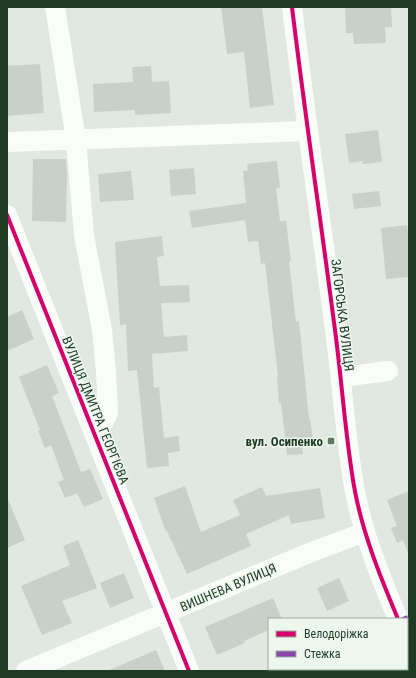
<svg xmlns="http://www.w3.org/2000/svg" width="416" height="678" font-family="'Roboto Condensed',sans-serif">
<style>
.building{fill:#c9d0ca}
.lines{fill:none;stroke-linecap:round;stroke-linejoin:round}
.minor{stroke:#fafcfa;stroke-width:20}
.quiet{stroke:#8e44ad;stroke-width:3;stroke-dasharray:6 3;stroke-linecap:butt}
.cycleway-casing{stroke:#eef7ee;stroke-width:6}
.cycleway{stroke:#d6006c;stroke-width:4}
.poi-dot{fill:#627866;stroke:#eef7ee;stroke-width:1.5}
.labels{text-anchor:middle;stroke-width:3;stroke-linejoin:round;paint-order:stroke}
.street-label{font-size:13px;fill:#1e3b24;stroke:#eef7ee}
.poi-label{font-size:13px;font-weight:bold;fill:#1e3b24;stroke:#eef7ee;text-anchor:end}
</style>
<rect width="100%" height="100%" fill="#e0e8e1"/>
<g class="building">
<path d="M 221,7 L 262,7 L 274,105 L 250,108 L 244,52 L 227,54 Z"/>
<path d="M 345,7 L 391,7 L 392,27 L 385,27 L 386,43 L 354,44 L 353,33 L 346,33 Z"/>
<path d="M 40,64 L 44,113 L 7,116 L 7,66 Z"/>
<path d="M 151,66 L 152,82 L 169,81 L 171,113 L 135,115 L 135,110 L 94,112 L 93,84 L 133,82 L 132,67 Z"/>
<path d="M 378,130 L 382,162 L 363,164 L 363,161 L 349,163 L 345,134 Z"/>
<path d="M 33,159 L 66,159 L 67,173 L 66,222 L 32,221 Z"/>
<path d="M 277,161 L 280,188 L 276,188 L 280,221 L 286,221 L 291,261 L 289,261 L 296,322 L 299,321 L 309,419 L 310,419 L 314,446 L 302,447 L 303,454 L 287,455 L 281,403 L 279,403 L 277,376 L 278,376 L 265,263 L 261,264 L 258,241 L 248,242 L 245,220 L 192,228 L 189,211 L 246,203 L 243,171 L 248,170 L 247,164 Z"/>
<path d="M 194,168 L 196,194 L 171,196 L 169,170 Z"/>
<path d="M 131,171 L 134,200 L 100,202 L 98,174 Z"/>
<path d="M 379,191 L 381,206 L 354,209 L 352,194 Z"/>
<path d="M 407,225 L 409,241 L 409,277 L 386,279 L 381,228 Z"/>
<path d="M 162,236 L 164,256 L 157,257 L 160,286 L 189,285 L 190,302 L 161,303 L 164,337 L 187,335 L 188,351 L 152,354 L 154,388 L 159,387 L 164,438 L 178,436 L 180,451 L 168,453 L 169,466 L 147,468 L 137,370 L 128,371 L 126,324 L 120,325 L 115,242 Z"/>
<path d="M 22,310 L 34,339 L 7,351 L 7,317 Z"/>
<path d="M 47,365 L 59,393 L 52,396 L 81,472 L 90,469 L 103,499 L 84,507 L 77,493 L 65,498 L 58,482 L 64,480 L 51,445 L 45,448 L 38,431 L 40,430 L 19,377 Z"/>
<path d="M 185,486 L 201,532 L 240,515 L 233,500 L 262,487 L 266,496 L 320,488 L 325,518 L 291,524 L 289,515 L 246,534 L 251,546 L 187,574 L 167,531 L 166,532 L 154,498 Z"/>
<path d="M 409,491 L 409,553 L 408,553 L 403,540 L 397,543 L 391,528 L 397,526 L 387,500 Z"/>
<path d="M 7,497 L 25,540 L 7,548 Z"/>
<path d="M 78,540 L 97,588 L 62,601 L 72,623 L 42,635 L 21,586 L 70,565 L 63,546 Z"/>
<path d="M 124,573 L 134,598 L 110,608 L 100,583 Z"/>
<path d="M 339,578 L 349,601 L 327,611 L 317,588 Z"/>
<path d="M 273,598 L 282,619 L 269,619 L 269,630 L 244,641 L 245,643 L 217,655 L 205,627 Z"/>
<path d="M 156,650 L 165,671 L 107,671 Z"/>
</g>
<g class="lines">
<g class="minor">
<path d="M 55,7 L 76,140 L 84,235 L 102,330 L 106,372 L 108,413 L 96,436"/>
<path d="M 292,7 C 305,115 321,222 335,330 C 342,382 345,434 354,486 C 362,532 380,576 398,619"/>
<path d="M 7,142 L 307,131"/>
<path d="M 7,215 L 189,671"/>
<path d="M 341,377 L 388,371"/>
<path d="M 407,640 L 409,645"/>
<path d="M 26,671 L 314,551 L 365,532"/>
</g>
<path class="quiet" d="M 402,619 L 409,616"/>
<defs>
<g id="cycleway">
<path d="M 292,7 C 305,115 321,222 335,330 C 342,382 345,434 354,486 C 362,532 380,576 398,619"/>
<path d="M 7,215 L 189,671"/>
</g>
</defs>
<use href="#cycleway" class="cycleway-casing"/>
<use href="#cycleway" class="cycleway"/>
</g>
<rect class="poi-dot" x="327" y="437" width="8" height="8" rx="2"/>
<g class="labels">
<g class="street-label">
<text transform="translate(343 315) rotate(83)" y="5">ЗАГОРСЬКА ВУЛИЦЯ</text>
<text transform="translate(96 410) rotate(68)" y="5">ВУЛИЦЯ ДМИТРА ГЕОРГІЄВА</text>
<text transform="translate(228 587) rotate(-23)" y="5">ВИШНЕВА ВУЛИЦЯ</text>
</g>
<g class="poi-label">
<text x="323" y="446">вул. Осипенко</text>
</g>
</g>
<rect width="416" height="678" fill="none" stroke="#1e3b24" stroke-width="16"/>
<rect x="268" y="618" width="140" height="52" fill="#eef7ee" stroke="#9bac9d"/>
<rect x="276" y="631" width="20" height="6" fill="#d6006c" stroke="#9bac9d"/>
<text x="304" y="638" font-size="12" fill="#1e3b24">Велодоріжка</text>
<rect x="276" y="651" width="20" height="6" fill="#8e44ad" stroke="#9bac9d"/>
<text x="304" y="658" font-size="12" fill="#1e3b24">Стежка</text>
</svg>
